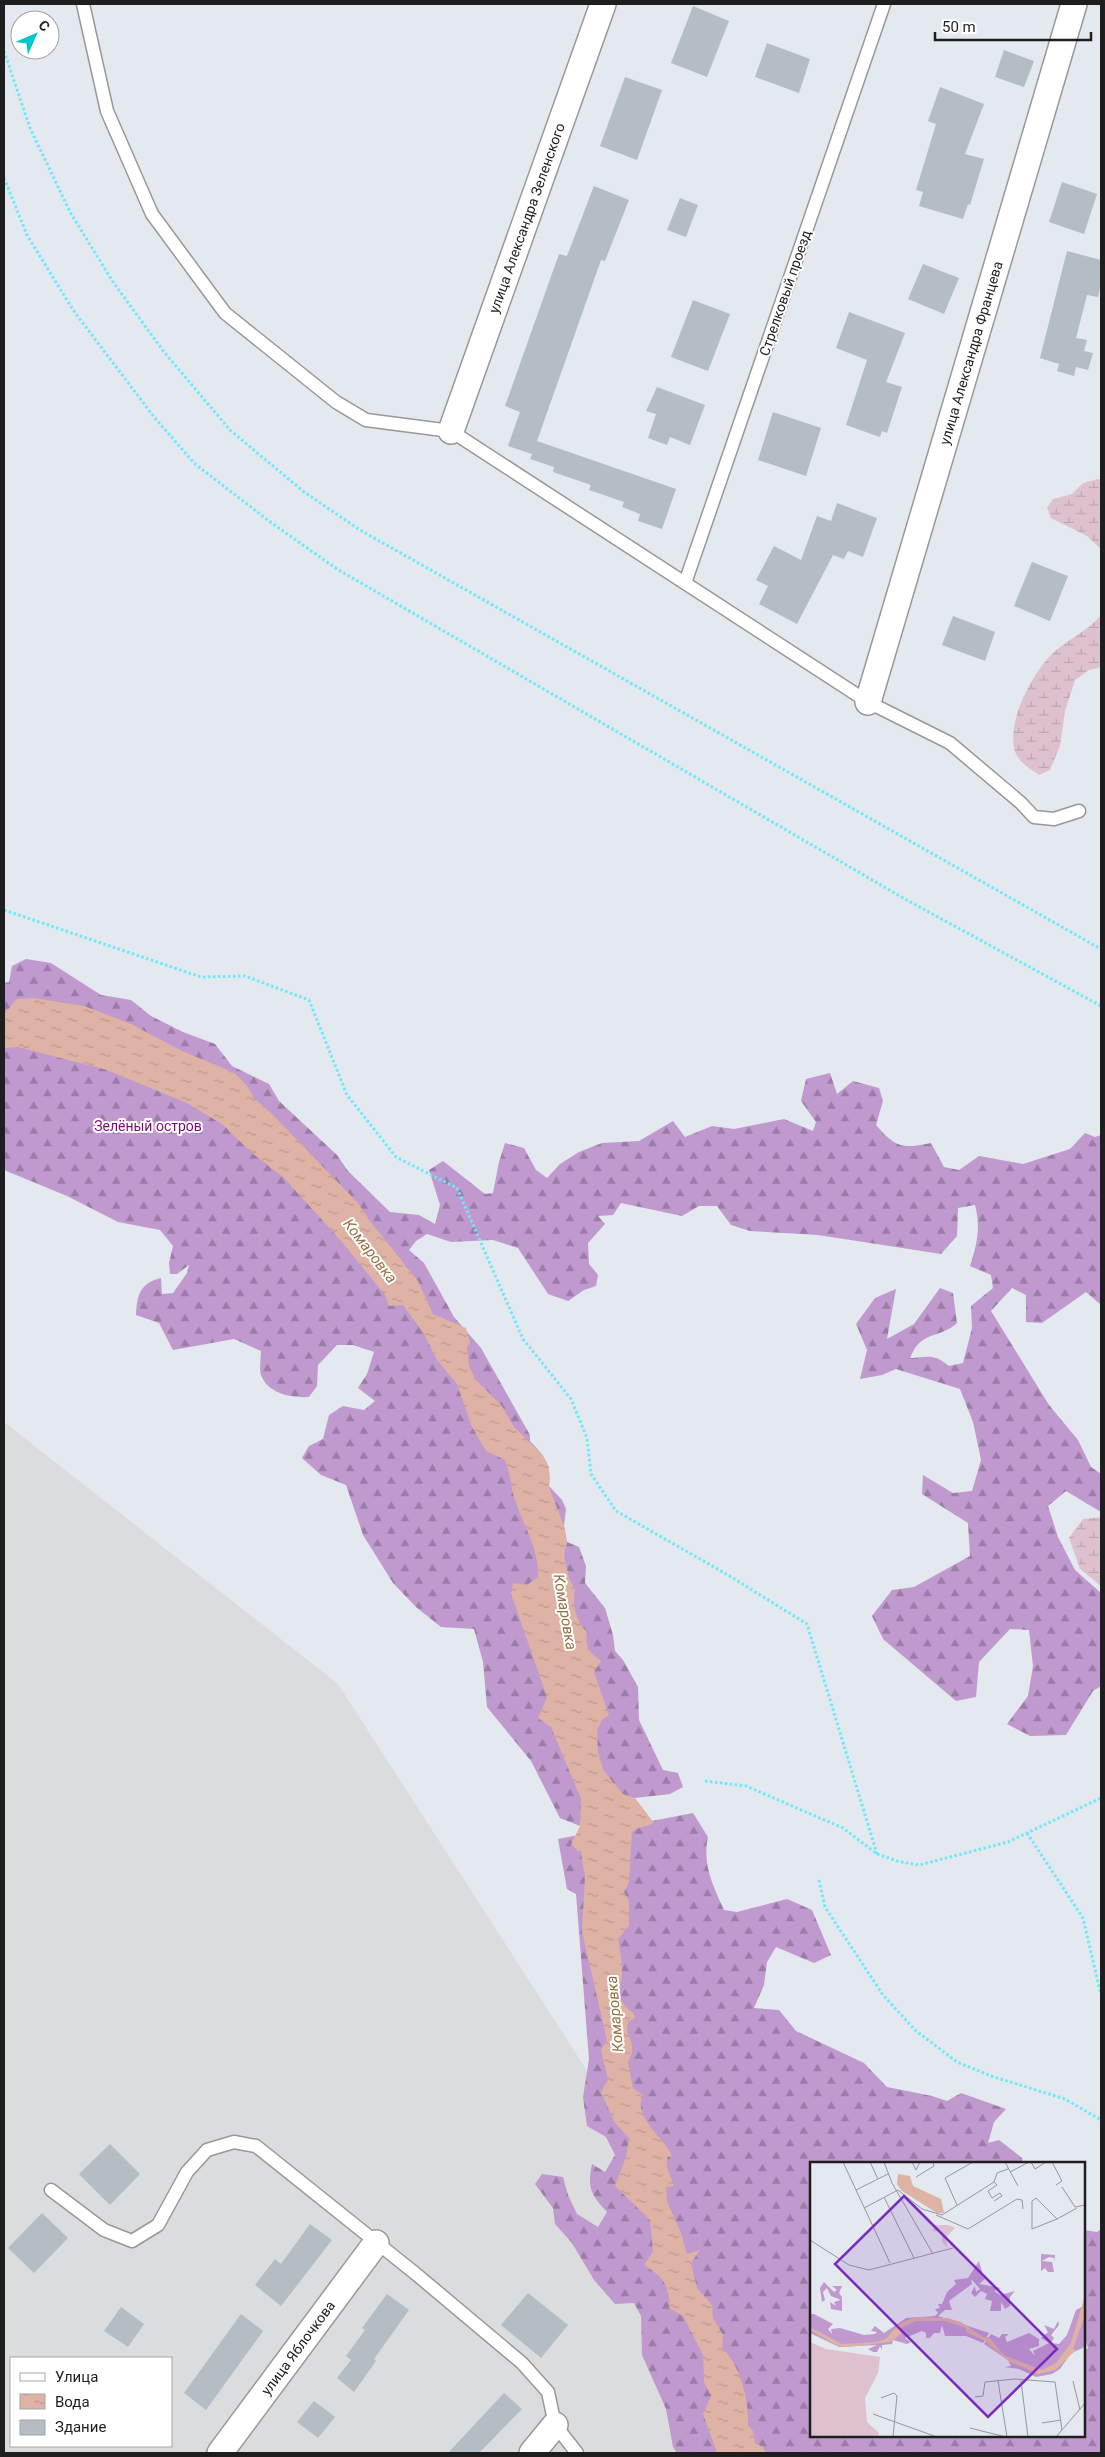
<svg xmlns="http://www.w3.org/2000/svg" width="1105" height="2457" font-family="Roboto,sans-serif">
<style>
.residential{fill:#dbdcdd;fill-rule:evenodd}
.forest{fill:url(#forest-firs)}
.wetland{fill:url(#wetland-marsh)}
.water{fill:url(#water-ripples)}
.building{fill:#b4bcc4}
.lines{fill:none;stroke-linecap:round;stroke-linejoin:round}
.lane-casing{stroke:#989898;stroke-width:15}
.street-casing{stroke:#989898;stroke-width:28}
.path{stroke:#6ae9fb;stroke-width:3;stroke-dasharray:2.5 2.5;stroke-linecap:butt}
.lane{stroke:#fff;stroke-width:12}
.street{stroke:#fff;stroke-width:25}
.labels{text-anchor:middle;stroke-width:4;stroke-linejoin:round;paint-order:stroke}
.street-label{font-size:14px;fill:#1e1e1e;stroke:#fff}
.park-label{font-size:14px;fill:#7f0a73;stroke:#fff}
.water-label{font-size:15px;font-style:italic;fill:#976e41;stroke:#fff}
.inset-road{fill:none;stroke:#95979b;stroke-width:1}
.view{fill:#7b2cbf;fill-opacity:0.15;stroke:#7b2cbf;stroke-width:2.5}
.inset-edge{fill:none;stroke:#1e1e1e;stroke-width:2.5}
</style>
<defs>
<pattern id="forest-firs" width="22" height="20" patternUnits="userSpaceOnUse" patternTransform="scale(1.25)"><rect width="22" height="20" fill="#c099cf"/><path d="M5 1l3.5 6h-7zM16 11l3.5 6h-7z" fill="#9b7ca7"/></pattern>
<pattern id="wetland-marsh" width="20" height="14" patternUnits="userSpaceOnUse" patternTransform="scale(1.25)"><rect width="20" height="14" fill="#dec1ce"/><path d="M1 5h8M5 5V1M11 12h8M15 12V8" fill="none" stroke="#bea5b0"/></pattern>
<pattern id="water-ripples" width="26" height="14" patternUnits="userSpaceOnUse" patternTransform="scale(1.25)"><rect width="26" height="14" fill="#deb2a4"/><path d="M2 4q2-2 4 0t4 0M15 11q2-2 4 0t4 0" fill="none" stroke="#be998d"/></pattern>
</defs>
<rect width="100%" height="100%" fill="#e4e8ef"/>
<path class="residential" d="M 4,1422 L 338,1684 L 801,2403 L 811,2436 L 1101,2453 L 4,2453 ZM 11,2358 L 171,2358 L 171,2446 L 11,2446 Z"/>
<g class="forest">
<path d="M 26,959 L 51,963 L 101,995 L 131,1000 L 151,1016 L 183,1032 L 215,1044 L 232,1066 L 269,1084 L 279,1101 L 337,1155 L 348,1171 L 390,1212 L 419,1215 L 435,1224 L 440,1205 L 429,1170 L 443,1161 L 485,1194 L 493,1193 L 499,1162 L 505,1143 L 524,1148 L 536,1170 L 547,1178 L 560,1164 L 579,1152 L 602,1143 L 639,1141 L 673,1121 L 685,1137 L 712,1126 L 734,1129 L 784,1119 L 813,1131 L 816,1122 L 801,1101 L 806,1079 L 830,1073 L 837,1094 L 853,1081 L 879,1088 L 883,1101 L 876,1125 C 896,1148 902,1149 931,1143 L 944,1167 L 959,1170 L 979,1156 L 1023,1164 L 1070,1149 L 1085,1133 L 1095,1137 L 1101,1135 L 1101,1305 L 1086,1292 L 1042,1323 L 1026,1322 L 1026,1295 L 1012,1288 L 991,1311 L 1049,1405 L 1078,1440 L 1091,1467 L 1101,1474 L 1101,1512 L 1066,1491 L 1048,1506 L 1058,1537 L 1075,1570 L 1101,1593 L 1101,1686 L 1093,1691 L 1066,1735 L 1030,1736 L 1007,1724 L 1028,1696 L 1033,1666 L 1029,1630 L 1010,1629 L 979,1662 L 976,1697 L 956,1701 L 883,1639 L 872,1616 L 892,1590 L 914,1587 L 970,1556 L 968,1523 L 922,1494 L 923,1475 L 953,1493 L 972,1491 L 981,1460 L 973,1422 L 960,1389 L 896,1369 L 882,1375 L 860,1379 L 867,1350 L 856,1324 L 875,1298 L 896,1289 L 887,1339 L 914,1324 L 940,1288 L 953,1293 L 957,1323 C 938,1340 922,1329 910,1358 C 929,1357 933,1353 949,1366 L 963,1363 L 972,1328 L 971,1306 L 993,1288 L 991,1275 L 970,1266 C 977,1245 981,1227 975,1205 L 958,1208 L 957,1236 L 941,1254 L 818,1235 L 750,1231 L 731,1225 L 717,1206 L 699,1206 L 682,1216 L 621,1203 L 613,1215 L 598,1216 L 605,1224 L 588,1243 L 589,1264 L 598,1275 L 596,1286 L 584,1290 L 568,1301 L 548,1294 L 518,1248 L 493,1240 L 451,1242 L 427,1234 L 416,1241 L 409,1250 L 424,1263 L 454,1317 L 481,1348 L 530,1435 L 530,1441 C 544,1455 552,1466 549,1486 L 562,1500 L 566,1509 L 564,1526 L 567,1542 L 579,1547 L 586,1566 L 585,1583 L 605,1608 L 613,1635 L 615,1651 L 623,1660 L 638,1687 L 639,1720 L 663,1770 L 678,1773 L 683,1787 L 670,1794 L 635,1798 L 580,1826 L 560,1818 L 531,1761 L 487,1707 L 483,1662 L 474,1629 L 441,1627 L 416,1607 L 393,1583 L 363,1535 L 346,1485 L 321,1475 L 302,1458 L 309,1446 L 323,1439 L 329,1415 L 343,1406 L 364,1410 L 375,1401 L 358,1388 L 367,1374 L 374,1352 L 353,1345 L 337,1345 L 318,1365 L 317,1386 L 309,1397 C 292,1398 268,1394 261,1375 C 259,1369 261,1357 261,1351 L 234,1339 L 173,1350 L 159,1323 L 136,1315 C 137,1295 140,1283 161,1278 L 162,1294 L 173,1293 L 187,1273 L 189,1265 L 177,1274 L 170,1274 L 169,1263 L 173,1246 L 160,1230 L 118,1222 L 67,1196 L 4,1170 L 4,983 L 9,982 L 12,966 Z"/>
<path d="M 693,1813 L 708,1837 C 702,1864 713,1886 724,1910 L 737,1912 L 787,1899 L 812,1910 L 831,1955 L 814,1963 L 776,1947 L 767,1962 L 764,1985 L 754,2008 L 779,2010 L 796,2031 L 864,2063 L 887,2087 L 932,2096 L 947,2101 L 961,2093 L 1006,2109 L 994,2122 L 988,2143 L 999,2140 L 1022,2158 L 1023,2163 L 811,2163 L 811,2436 L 1084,2436 L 1084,2351 L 1088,2348 L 1084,2336 L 1084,2230 L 1097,2232 L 1101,2229 L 1101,2453 L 677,2453 L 673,2447 L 666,2409 L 642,2355 L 641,2316 L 634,2303 L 615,2304 L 594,2280 L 572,2243 L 555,2224 L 553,2208 L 535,2184 L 542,2174 L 563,2177 L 568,2195 L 577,2214 L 598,2227 L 607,2212 C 591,2195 587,2188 592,2164 L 605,2172 L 615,2155 L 606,2137 L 587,2126 L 583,2097 L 589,2059 L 576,1894 L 567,1889 L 558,1839 Z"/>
</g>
<g class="wetland">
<path d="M 1098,479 L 1101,480 L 1101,549 L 1087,536 L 1051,518 L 1047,508 L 1053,499 L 1072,494 L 1083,483 Z"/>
<path d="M 1101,615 L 1101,667 L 1089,670 L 1075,680 L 1065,711 L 1060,746 L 1050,770 L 1039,775 C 1031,769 1021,764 1016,754 C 1004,726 1032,673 1053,653 C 1068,639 1088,631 1101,615 Z"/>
<path d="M 1101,1517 L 1101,1586 L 1080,1569 L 1069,1538 L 1083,1519 Z"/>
</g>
<path class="water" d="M 34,998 L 84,1006 L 131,1024 L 182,1051 L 235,1073 L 247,1086 L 254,1098 L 271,1113 L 358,1203 L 370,1221 L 418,1281 L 433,1314 L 466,1328 L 470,1342 L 467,1347 L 469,1366 L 476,1380 L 502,1406 L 514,1427 L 542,1454 L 549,1467 L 549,1487 L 564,1526 L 567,1542 L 564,1555 L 569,1578 L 575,1590 C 572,1605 576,1621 587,1632 C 585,1649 588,1650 601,1661 L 594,1672 L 609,1715 L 602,1720 L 597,1730 L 598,1752 L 603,1770 L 623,1794 L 635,1798 L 654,1823 C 646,1827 639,1826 632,1832 L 629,1882 L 624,1892 L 629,1901 L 629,1926 L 618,1939 C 620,1950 623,1963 622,1975 C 620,1992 616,2002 633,2012 L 635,2018 L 628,2022 L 627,2031 L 632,2044 L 632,2053 L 628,2062 L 633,2088 L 643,2095 C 632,2117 665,2138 672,2156 L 667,2157 L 667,2167 L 674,2186 L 666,2187 L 667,2201 L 681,2233 L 687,2254 L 700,2250 L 691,2263 L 697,2288 L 712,2305 L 713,2318 L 723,2335 L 722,2348 C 741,2366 749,2400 748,2425 L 753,2431 L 755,2443 L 763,2447 L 766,2453 L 717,2453 L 703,2414 L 711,2396 L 704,2382 L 703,2355 L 683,2316 L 669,2308 C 670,2285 663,2277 644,2265 L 653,2251 L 650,2220 L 615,2186 L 626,2157 L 629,2138 L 615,2123 L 601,2092 L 608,2080 L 601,2050 L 607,2040 L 582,1932 L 585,1876 L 581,1853 L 571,1845 L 580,1826 L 581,1799 L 551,1727 L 538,1718 L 547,1697 L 511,1594 L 513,1583 L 527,1585 L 538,1577 C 539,1551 526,1530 517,1506 C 511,1491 511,1475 505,1460 L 486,1451 L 472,1427 L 457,1384 L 437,1360 L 424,1334 L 403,1305 L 389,1306 L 385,1295 L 342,1242 L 284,1178 L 252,1153 L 222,1124 L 187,1103 L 107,1070 L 18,1047 L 4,1048 L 4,1014 L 17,999 Z"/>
<g class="building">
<path d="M 693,6 L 729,21 L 707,77 L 671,63 Z"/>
<path d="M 767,43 L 810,59 L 799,93 L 755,77 Z"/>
<path d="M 1004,50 L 1034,61 L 1024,87 L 995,77 Z"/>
<path d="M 625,77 L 662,90 L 637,160 L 600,146 Z"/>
<path d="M 940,87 L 984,104 L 965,154 L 984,159 L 970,205 L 968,204 L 963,219 L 919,206 L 923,192 L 916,190 L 936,124 L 928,121 Z"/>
<path d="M 1062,182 L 1097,194 L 1084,234 L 1049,222 Z"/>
<path d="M 594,186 L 629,200 L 605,261 L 601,260 L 537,441 L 676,489 L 662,529 L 638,521 L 640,514 L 622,507 L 624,502 L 589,490 L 591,485 L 553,472 L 554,467 L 530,459 L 532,454 L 508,446 L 520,412 L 505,406 L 559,254 L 567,256 Z"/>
<path d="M 680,198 L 698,205 L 686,237 L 667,230 Z"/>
<path d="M 1067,251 L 1101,260 L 1101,283 L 1098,297 L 1087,295 L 1076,338 L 1087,340 L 1084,351 L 1093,353 L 1088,370 L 1076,367 L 1074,376 L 1057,371 L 1059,364 L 1040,358 Z"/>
<path d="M 923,264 L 959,278 L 944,314 L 908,299 Z"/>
<path d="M 693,300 L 730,314 L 708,371 L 671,357 Z"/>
<path d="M 849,312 L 905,333 L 886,382 L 902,387 L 887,433 L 882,431 L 880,437 L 846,425 L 867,360 L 836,348 Z"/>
<path d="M 657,387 L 705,405 L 690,445 L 670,437 L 667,445 L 648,438 L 656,414 L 646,411 Z"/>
<path d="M 773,412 L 821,428 L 806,476 L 758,460 Z"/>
<path d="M 837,503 L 877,518 L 863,557 L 848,551 L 844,559 L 833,555 L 797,624 L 759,604 L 768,586 L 756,580 L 774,546 L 801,560 L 817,516 L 831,521 Z"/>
<path d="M 1032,562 L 1068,576 L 1050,621 L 1014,606 Z"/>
<path d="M 953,616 L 995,632 L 985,661 L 942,645 Z"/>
<path d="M 110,2144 L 140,2174 L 110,2205 L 79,2174 Z"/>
<path d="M 42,2213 L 68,2238 L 34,2273 L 8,2248 Z"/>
<path d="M 310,2224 L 332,2240 L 281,2306 L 255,2285 L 275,2259 L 281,2264 Z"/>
<path d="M 528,2293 L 568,2325 L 541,2358 L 501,2325 Z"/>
<path d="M 387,2294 L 409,2310 L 374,2359 L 376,2361 L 354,2392 L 337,2378 L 351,2360 L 346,2356 L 365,2330 L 362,2328 Z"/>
<path d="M 121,2307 L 144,2324 L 128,2347 L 104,2331 Z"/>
<path d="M 241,2314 L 263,2331 L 206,2410 L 184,2393 Z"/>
<path d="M 504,2393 L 522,2409 L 479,2453 L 448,2453 Z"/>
<path d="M 314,2401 L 335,2417 L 318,2438 L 297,2422 Z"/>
</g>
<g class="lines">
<defs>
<g id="lane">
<path d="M 83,4 L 107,111 L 152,214 L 225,313 L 336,402 L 366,420 L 451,431 L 868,702 L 950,743 L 1021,803 L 1034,817 L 1054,819 L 1079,811"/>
<path d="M 685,583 L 884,4"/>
<path d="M 51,2190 L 104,2230 L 132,2241 L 158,2225 L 187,2172 L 207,2150 L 234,2142 L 256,2146 L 416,2274 L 522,2363 L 548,2392 L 555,2425 L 577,2453"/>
</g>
<g id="street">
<path id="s1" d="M 451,431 L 603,4"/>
<path id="s2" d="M 868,702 L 1074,4"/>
<path id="s3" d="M 220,2453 L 376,2243"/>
<path d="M 532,2453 L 555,2425"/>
</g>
</defs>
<use href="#lane" class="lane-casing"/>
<use href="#street" class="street-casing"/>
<g class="path">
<path d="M 4,51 L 30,128 L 70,212 L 113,282 L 164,352 L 230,430 L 304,492 L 360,530 L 1101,949"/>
<path d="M 4,178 L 27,235 L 73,310 L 154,417 L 195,464 L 273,524 L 337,569 L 905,899 L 1101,1006"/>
<path d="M 4,910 L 201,977 L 245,976 L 309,1000 L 347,1095 L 396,1157 L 457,1188 L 523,1339 L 571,1399 L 587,1438 L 591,1474 L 616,1511 L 728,1575 L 807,1624 L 877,1854"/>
<path d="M 705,1781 L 746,1786 L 843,1828 L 877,1854 L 897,1861 L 919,1865 L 1008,1842 L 1101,1798"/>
<path d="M 1027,1833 L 1083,1918 L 1101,1995"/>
<path d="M 819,1880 L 825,1907 L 883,1995 L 915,2030 L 957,2062 L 991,2076 L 1065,2099 L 1101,2120"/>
</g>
<use href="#lane" class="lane"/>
<use href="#street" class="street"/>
</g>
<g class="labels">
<g class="street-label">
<text dy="5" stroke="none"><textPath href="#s1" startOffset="226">улица Александра Зеленского</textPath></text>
<text transform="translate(785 293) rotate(-71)" y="5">Стрелковый проезд</text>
<text dy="5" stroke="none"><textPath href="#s2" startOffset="364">улица Александра Францева</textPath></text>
<text dy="5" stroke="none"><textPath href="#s3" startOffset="131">улица Яблочкова</textPath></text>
</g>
<g class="park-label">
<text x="148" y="1131">Зелёный остров</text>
</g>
<g class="water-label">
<text transform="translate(370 1251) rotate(52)" y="5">Комаровка</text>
<text transform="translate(565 1612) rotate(80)" y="5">Комаровка</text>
<text transform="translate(615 2014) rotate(-95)" y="5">Комаровка</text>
</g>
</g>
<g transform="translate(810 2162)">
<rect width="275" height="275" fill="#e4e8ef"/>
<path d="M 231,92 L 245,93 L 244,100 L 244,96 L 239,95 L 232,99 L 242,100 L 244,110 L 238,110 L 235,106 L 231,109 ZM 169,99 L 173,113 L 177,115 L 169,122 L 191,126 L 184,129 L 190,133 L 205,129 L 200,135 L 200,144 L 195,147 L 191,140 L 191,149 L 180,149 L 182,139 L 175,137 L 177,132 L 171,129 L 165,135 L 161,131 L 165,124 L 166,130 L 170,127 L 161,117 L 162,122 L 139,139 L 142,148 L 135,148 L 128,154 L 179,171 L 173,181 L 156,174 L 135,174 L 132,163 L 130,171 L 124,171 L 120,176 L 116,176 L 116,171 L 112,169 L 95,176 L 101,180 L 97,182 L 83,178 L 82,182 L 72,183 L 72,188 L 70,184 L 67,190 L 63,190 L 58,187 L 67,183 L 29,185 L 0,171 L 0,152 L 4,152 L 23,162 L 18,167 L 22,172 L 21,167 L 30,166 L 54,173 L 65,172 L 67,170 L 61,169 L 65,164 L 74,171 L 96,156 L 125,154 L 128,151 L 125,147 L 130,146 L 128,142 L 132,142 L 137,130 L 146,122 L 144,118 L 158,116 ZM 14,120 L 24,130 L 27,128 L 22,124 L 32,124 L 29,131 L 32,135 L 32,149 L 21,147 L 20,140 L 26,144 L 24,140 L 31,138 L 21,134 L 17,126 L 13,130 L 15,138 L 12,140 L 10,126 ZM 275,143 L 275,185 L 261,191 L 250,207 L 242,212 L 226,215 L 209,207 L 194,205 L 201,204 L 198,198 L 174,182 L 181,172 L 189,176 L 192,172 L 199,172 L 195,175 L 197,180 L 219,171 L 229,177 L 229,184 L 219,187 L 225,194 L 223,189 L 239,181 L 231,176 L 238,170 L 234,163 L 244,167 L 248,159 L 249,163 L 241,173 L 244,176 L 241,181 L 249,182 L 257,173 L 266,148 Z" fill="#c099cf"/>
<path d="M 125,63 L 138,63 L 145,66 L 135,76 L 138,86 L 132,80 L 132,70 L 122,69 ZM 0,180 L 16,187 L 70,195 L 68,211 L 55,236 L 57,260 L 69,271 L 68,275 L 0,275 Z" fill="#dec1ce"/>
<path d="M 88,12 L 100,14 L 103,24 L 131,37 L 134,51 L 127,51 L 92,29 L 87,22 ZM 275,133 L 275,153 L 263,187 L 266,188 L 245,208 L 228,212 L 200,200 L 173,178 L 156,170 L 156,166 L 135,159 L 106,159 L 91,166 L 91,172 L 80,180 L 38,185 L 28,184 L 0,168 L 0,165 L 32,182 L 66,180 L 76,177 L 89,162 L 105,155 L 137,156 L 151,160 L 173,175 L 179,175 L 194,193 L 232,208 L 246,201 L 261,181 Z" fill="#deb2a4"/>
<path class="inset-road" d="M 33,0 L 80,101M 60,0 L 68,17M 74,0 L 82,21 L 123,92M 102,0 L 106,8 L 110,0M 195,0 L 208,24M 221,0 L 225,7 L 236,0M 242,0 L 252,19 L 246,23M 200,10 L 219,0M 106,15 L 124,4 L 123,0M 184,20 L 187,11 L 198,7M 252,25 L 265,45 L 275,43M 46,28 L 78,12M 74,35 L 104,96M 184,39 L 192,34 L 190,31 L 182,36 L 178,29 L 187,23M 147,43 L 135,16 L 163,0M 54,46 L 88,28 L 112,47 L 132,53 L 184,20 L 187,23M 126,53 L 158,67 L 207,37 L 212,38 L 213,47M 247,57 L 222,67 L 222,39 L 226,36 L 247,57 L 267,46M 0,78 L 39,103 L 59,108 L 143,86M 188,219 L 197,275M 211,219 L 218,275M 263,219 L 270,248M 165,235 L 173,234 L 175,220 L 205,217 L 245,220 L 252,268M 71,236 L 84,231 L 87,234 L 83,275M 63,252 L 127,275M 232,261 L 251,258M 160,266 L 196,275M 246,275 L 275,241"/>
<path class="view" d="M 94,34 L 247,187 L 178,255 L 25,102 Z"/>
<rect width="275" height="275" class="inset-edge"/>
</g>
<rect width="1105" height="2457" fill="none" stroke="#1e1e1e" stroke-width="10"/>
<rect x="10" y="2357" width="162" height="90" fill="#ffffff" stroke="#a5a5a5"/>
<rect x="20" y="2373" width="25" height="8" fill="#ffffff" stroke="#a5a5a5"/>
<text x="55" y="2382" font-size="15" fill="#1e1e1e">Улица</text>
<rect x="20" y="2394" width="25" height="15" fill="url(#water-ripples)" stroke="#a5a5a5"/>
<text x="55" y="2407" font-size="15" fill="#1e1e1e">Вода</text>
<rect x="20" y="2420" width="25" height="15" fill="#b4bcc4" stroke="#a5a5a5"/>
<text x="55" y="2432" font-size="15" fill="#1e1e1e">Здание</text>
<g transform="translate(35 35) rotate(45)"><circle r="24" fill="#ffffff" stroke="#a5a5a5"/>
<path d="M0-4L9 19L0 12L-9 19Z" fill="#00c9cd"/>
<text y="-8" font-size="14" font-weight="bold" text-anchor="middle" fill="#1e1e1e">С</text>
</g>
<path d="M935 32v8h156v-8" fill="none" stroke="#1e1e1e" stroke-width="2.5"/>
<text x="942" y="32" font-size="15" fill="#1e1e1e" stroke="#ffffff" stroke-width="4" paint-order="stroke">50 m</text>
</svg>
